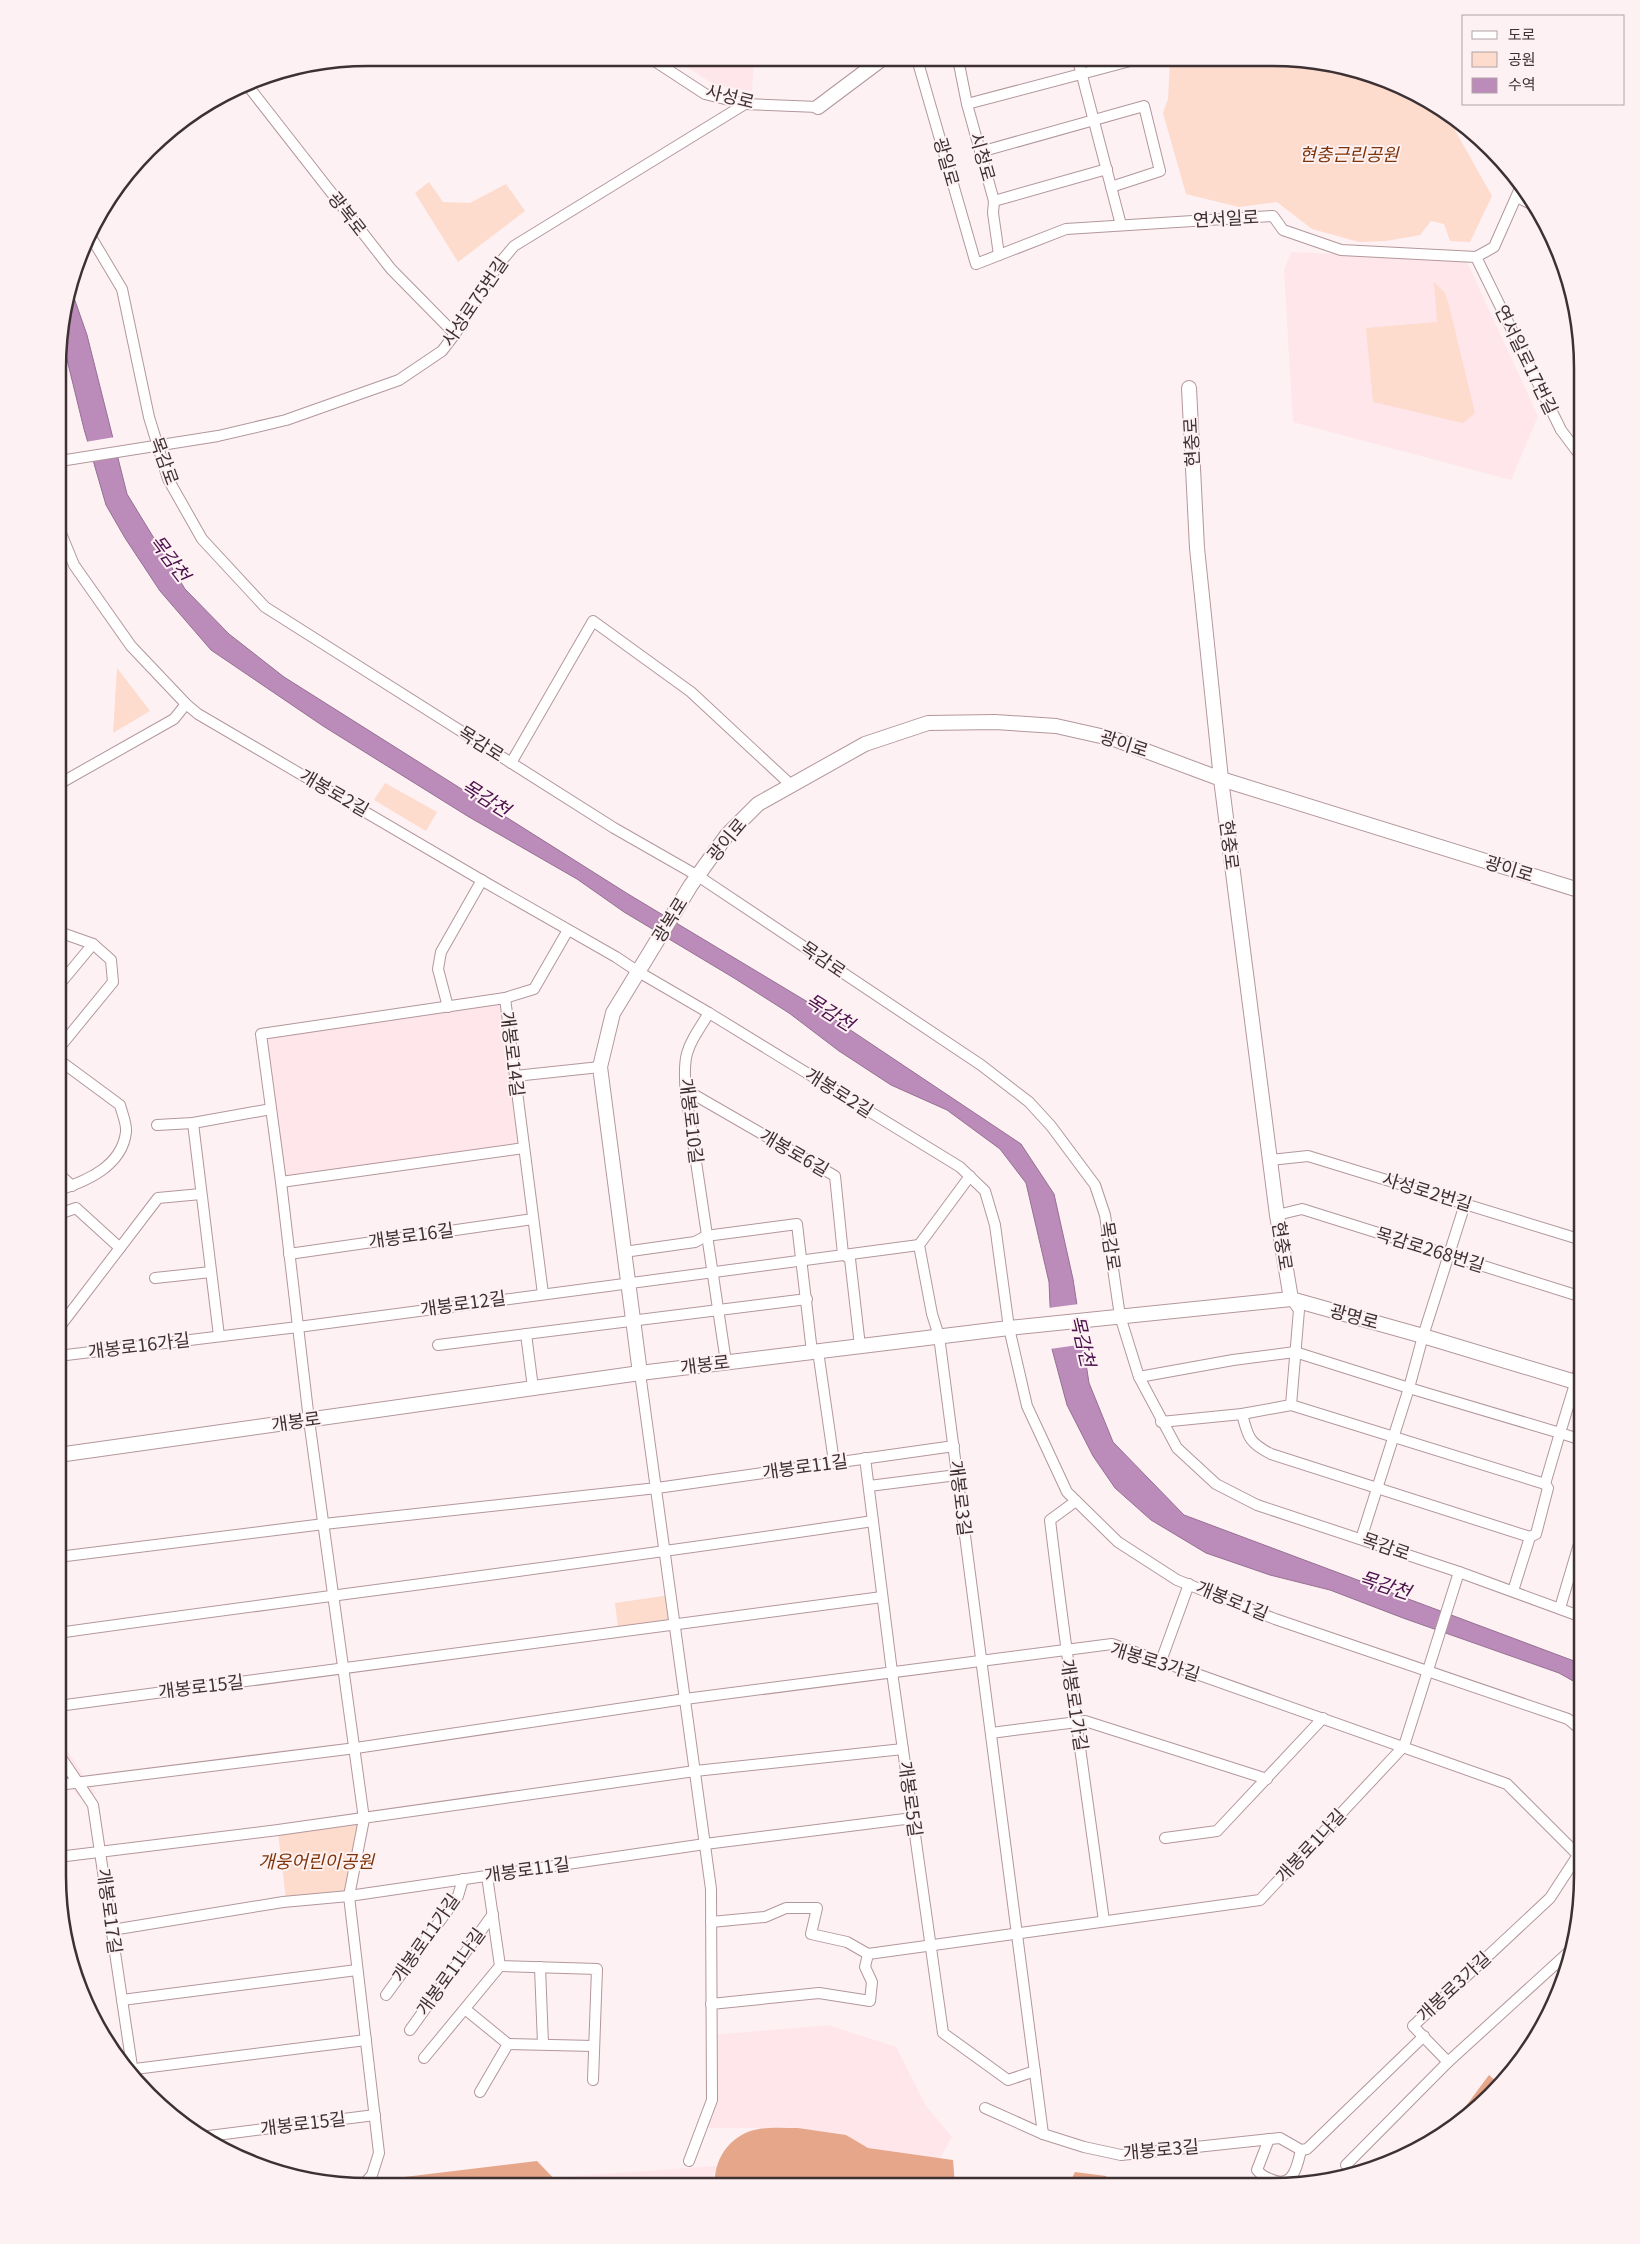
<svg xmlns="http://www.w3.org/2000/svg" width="1640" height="2244" font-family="Georgia,'Noto Sans KR',serif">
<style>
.built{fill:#fee6ea}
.green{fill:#fddbcd}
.forest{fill:#e6a689}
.water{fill:#bb8bba;stroke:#957092}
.pier{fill:#fdf1f3}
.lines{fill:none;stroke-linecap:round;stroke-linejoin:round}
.street-casing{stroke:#b3979c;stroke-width:12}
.secondary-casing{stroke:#b3979c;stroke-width:16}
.street{stroke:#fff;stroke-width:10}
.secondary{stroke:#fff;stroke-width:14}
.labels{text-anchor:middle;stroke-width:4;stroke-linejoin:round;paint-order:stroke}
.street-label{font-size:18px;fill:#3d3133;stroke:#fdf1f3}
.park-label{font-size:18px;font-style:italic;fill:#7f3407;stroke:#fdf1f3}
.water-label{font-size:19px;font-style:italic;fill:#4a0f4b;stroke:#fdf1f3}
.rim{fill:none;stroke:#3d3133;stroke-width:2.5}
</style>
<rect width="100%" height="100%" fill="#fdf1f3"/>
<g class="built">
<path d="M 673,58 L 754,59 L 752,91 L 715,85 Z"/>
<path d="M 1291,252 L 1466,260 L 1538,416 L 1511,480 L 1293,422 L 1284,270 Z"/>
<path d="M 505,998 L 524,1148 L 281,1182 L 261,1034 Z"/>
<path d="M 58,1729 L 59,1738 L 96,1794 L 78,1796 L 62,1772 L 58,1763 Z"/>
<path d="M 828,2025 L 896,2047 L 926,2106 L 952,2137 L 940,2158 L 868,2148 L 846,2135 L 798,2128 L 701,2128 L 712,2100 L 712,2035 Z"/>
<path d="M 717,2166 L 714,2174 L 715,2185 L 570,2185 L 574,2176 Z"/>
</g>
<g class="green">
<path d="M 1170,60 L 1313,60 L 1391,81 L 1443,109 L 1492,196 L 1470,242 L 1450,241 L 1444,224 L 1431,221 L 1420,235 L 1386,241 L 1359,242 L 1312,229 L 1277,202 L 1239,207 L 1186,194 L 1163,113 L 1168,99 Z"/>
<path d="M 429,182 L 443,202 L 470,203 L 506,184 L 525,211 L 458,262 L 415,193 Z"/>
<path d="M 1434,282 L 1445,293 L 1449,306 L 1475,413 L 1463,423 L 1373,402 L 1366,328 L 1437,322 Z"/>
<path d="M 117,668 L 150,711 L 113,733 Z"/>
<path d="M 385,783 L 437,812 L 426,831 L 374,800 Z"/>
<path d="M 670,1595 L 670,1620 L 618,1627 L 615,1603 Z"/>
<path d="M 361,1821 L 345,1894 L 286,1898 L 278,1833 Z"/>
</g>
<g class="forest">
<path d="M 1489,2075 L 1498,2083 L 1498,2085 L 1477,2109 L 1403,2157 L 1418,2142 L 1457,2118 Z"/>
<path d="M 798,2128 L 846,2135 L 868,2148 L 953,2160 L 955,2186 L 715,2185 C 713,2158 732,2133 759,2129 C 771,2127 785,2128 798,2128 Z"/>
<path d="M 537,2161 L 560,2185 L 371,2184 L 371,2181 Z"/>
<path d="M 1075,2172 L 1106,2176 L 1111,2186 L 1068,2186 Z"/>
</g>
<path class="water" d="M 72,292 L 87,335 L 127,494 L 185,589 L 229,634 L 284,677 L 628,894 L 816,1007 L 1021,1144 L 1054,1194 L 1073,1279 L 1089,1383 L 1113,1442 L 1184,1515 L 1582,1664 L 1582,1686 L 1559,1673 L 1403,1618 L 1330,1590 L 1270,1575 L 1206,1553 L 1151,1520 L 1115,1488 L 1093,1456 L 1067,1405 L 1052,1349 L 1049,1282 L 1026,1183 L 1000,1149 L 947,1110 L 891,1085 L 839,1051 L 789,1013 L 734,978 L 624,912 L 577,879 L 469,817 L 323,726 L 211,650 L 160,591 L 125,538 L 106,505 L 84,429 L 60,331 Z"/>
<g class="pier">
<path d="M 115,437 L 120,456 L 91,461 L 85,442 Z"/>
<path d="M 1079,1304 L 1085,1344 L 1050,1349 L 1048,1308 Z"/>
</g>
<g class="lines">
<defs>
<g id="street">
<path d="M 650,58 L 705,94 L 745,104 L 818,107"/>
<path d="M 917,59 L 976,264 L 1066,229 L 1273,216 L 1283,230 L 1341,250 L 1476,257 L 1494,247 L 1521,186"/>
<path d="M 958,59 L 967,104 L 994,201 L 993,213 L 999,255"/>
<path d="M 1078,60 L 1121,225"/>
<path d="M 248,86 L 391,269 L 455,334"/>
<path d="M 967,104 L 1134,60"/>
<path d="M 980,152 L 1144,106 L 1160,171 L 1111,187"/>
<path d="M 1517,197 L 1533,205"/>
<path d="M 994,201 L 1107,169"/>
<path d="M 91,237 L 122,289 L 149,417 L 168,479 L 202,539 L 265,607 L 614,828 L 698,876 L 981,1065 L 1029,1102 L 1051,1126 L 1095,1185 L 1105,1215 L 1120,1316 L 1139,1377 L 1177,1448 L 1216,1484 L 1257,1505 L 1459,1572 L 1582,1617"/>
<path d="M 1476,257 L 1561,430 L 1582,458"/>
<path d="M 60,461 L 218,436 L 286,420 L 399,380 L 442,351 L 455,334 L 498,265 L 514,246 L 745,104"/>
<path d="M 60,531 L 74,565 L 131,646 L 186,704 L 198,714 L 483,881 L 616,957 L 637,971 L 709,1013 L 960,1167 L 985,1191 L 995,1225 L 1009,1328 L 1027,1406 L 1067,1492 L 1118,1542 L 1177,1580 L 1275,1619 L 1568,1719 L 1582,1731"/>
<path d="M 511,763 L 593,621 L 691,692 L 791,785"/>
<path d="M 59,784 L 174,719 L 186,704"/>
<path d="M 59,985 L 93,944"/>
<path d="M 505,998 L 534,989 L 568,930"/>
<path d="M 448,1007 L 438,969 L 441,952 L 482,880"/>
<path d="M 709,1013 C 687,1048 682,1052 686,1095 L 726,1362"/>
<path d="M 59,1048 L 113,982 L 111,960 L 93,944 L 59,932"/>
<path d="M 515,1076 L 600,1067"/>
<path d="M 686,1090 L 835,1176 L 843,1254"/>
<path d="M 193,1123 L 219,1336"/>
<path d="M 157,1125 L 193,1123 L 271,1109"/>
<path d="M 1270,1160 L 1308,1156 L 1582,1240"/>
<path d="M 59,1174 L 72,1186"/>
<path d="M 970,1176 L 919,1245 L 932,1314 L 939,1336 L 1043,2134"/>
<path d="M 281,1182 L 524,1148"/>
<path d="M 59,1190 C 87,1181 122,1166 126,1132 C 127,1124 122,1113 120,1105 L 59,1060"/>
<path d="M 59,1214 L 76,1208 L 120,1248"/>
<path d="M 1277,1215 L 1302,1209 L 1582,1297"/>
<path d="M 624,1252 L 695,1242 L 706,1236 L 797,1224 L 812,1352"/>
<path d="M 289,1254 L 533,1219"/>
<path d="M 843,1254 L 850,1259 L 860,1346"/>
<path d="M 155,1278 L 211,1272"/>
<path d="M 1291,1299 L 1299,1310 L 1291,1405"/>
<path d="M 58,1329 L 158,1198 L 201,1194"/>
<path d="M 526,1334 L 533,1388"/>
<path d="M 438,1345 L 807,1299"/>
<path d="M 818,1351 L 834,1462"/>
<path d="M 58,1356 L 298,1327 L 919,1245"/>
<path d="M 640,1373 L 711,1889 L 712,2100 L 689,2161"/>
<path d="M 1139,1377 L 1233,1360 L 1295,1352 L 1409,1388 L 1423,1336 L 1465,1204"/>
<path d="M 1242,1414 C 1248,1437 1249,1443 1271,1454 L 1530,1537"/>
<path d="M 1161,1422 L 1242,1414 L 1291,1405 L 1545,1484"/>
<path d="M 1582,1440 L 1560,1433 L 1582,1361"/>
<path d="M 865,1458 L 892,1672 L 943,2033 L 1008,2080 L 1035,2071"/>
<path d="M 869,1486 L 957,1475"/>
<path d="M 1076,1501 L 1050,1520 C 1066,1654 1086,1788 1104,1921"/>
<path d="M 1361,1539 L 1409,1388 L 1560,1433 L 1545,1484 L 1548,1488 L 1536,1534 L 1530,1537 L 1513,1591"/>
<path d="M 58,1557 L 324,1524 L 657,1488 L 954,1446"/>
<path d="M 1560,1608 L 1582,1534"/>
<path d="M 58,1633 C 330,1595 602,1562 873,1521"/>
<path d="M 1161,1661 L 1189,1584"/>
<path d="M 58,1706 L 882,1597"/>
<path d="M 991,1733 L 1085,1721 L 1267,1779"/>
<path d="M 58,1753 L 93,1805 L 134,2080"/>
<path d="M 58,1785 L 356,1748 L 685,1699 L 1112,1644 L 1507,1784 L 1578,1855 L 1550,1898 L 1413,2026 L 1448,2062 L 1571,1950"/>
<path d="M 1165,1838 L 1217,1831 L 1323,1718"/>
<path d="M 58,1857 L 278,1830 L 695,1771 L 903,1749"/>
<path d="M 487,1876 L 500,1966 L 597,1969 L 593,2080"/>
<path d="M 711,1922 L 765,1917 L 786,1908 L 817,1908 L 811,1934 L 847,1942 L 868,1954 L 1260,1900 L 1404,1746 L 1459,1572"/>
<path d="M 112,1930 L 283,1902 L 349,1896 L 705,1844 L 913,1818"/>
<path d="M 540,1967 L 543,2044"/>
<path d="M 386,1995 L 458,1896 L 463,1879"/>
<path d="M 122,2000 L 357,1970"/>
<path d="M 711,2004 L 819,1993 L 870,2001 L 872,1982 L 865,1967 L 868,1954"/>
<path d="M 465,2009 L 508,2044"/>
<path d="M 410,2030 L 493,1914"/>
<path d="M 508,2044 L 594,2046"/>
<path d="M 424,2058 L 500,1966"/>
<path d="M 127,2070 L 366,2040"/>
<path d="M 480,2092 L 508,2044"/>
<path d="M 985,2108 L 1043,2134 L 1084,2147 L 1121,2155 L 1280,2138 L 1301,2150 L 1307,2149 L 1424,2036"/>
<path d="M 201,2137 L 375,2115"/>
<path d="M 1269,2139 L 1257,2170 C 1261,2175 1265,2177 1270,2179 C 1293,2190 1297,2167 1301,2150"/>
<path d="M 1346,2165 L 1448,2062"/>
<path d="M 364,2184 L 372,2175 L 379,2153 L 349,1896 L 364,1819 L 309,1420 L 281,1182 L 261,1034 L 505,998 L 543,1294"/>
</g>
<g id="secondary">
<path d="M 818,107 L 882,59"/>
<path d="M 1189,388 L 1197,548 L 1221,779 L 1277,1215 L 1291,1299"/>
<path d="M 640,1373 L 600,1067 L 613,1013 L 691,885 L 727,835 L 758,804 L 865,744 L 928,723 L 995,722 L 1056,726 L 1114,739 L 1221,779 L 1582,891"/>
<path d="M 58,1455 L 640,1373 L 1009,1328 L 1291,1299 L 1423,1336 L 1582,1384"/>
</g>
</defs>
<use href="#street" class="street-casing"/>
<use href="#secondary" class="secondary-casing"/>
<use href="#street" class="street"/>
<use href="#secondary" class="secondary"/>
</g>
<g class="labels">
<g class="street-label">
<text transform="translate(730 97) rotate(14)" y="6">사성로</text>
<text transform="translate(982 157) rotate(74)" y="6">시청로</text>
<text transform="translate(946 162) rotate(74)" y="6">광일로</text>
<text transform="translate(347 214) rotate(52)" y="6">광복로</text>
<text transform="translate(1226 219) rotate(-3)" y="6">연서일로</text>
<text transform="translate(475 302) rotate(-56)" y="6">사성로75번길</text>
<text transform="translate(1526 360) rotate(64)" y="6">연서일로17번길</text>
<text transform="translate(1192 442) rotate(-93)" y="6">현충로</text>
<text transform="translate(164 461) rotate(70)" y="6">목감로</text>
<text transform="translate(481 744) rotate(32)" y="6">목감로</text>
<text transform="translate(1124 744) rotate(18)" y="6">광이로</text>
<text transform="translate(334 793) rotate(30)" y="6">개봉로2길</text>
<text transform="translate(727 840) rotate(-50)" y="6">광이로</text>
<text transform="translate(1229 845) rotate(83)" y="6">현충로</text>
<text transform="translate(1509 869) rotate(17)" y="6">광이로</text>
<text transform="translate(670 920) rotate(-58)" y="6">광복로</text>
<text transform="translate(823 960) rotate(34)" y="6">목감로</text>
<text transform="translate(512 1054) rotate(83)" y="6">개봉로14길</text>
<text transform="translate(839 1093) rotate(32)" y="6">개봉로2길</text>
<text transform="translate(691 1121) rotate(83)" y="6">개봉로10길</text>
<text transform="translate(794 1153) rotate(30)" y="6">개봉로6길</text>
<text transform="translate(1427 1192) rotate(17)" y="6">사성로2번길</text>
<text transform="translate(411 1236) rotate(-8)" y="6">개봉로16길</text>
<text transform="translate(1110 1246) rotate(81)" y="6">목감로</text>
<text transform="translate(1282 1246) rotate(81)" y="6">현충로</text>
<text transform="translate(1430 1250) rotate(17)" y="6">목감로268번길</text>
<text transform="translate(463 1304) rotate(-8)" y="6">개봉로12길</text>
<text transform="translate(1354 1317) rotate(15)" y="6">광명로</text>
<text transform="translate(139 1346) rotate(-7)" y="6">개봉로16가길</text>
<text transform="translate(705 1365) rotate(-7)" y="6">개봉로</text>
<text transform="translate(296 1422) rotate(-8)" y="6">개봉로</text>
<text transform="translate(805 1467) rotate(-8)" y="6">개봉로11길</text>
<text transform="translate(960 1498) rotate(83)" y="6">개봉로3길</text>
<text transform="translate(1386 1547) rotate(19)" y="6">목감로</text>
<text transform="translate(1232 1601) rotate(22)" y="6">개봉로1길</text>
<text transform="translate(1155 1662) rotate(17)" y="6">개봉로3가길</text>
<text transform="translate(201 1687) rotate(-7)" y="6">개봉로15길</text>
<text transform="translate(1074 1705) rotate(81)" y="6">개봉로1가길</text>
<text transform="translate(910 1799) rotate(82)" y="6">개봉로5길</text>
<text transform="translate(1311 1846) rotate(-47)" y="6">개봉로1나길</text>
<text transform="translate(527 1870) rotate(-8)" y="6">개봉로11길</text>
<text transform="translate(109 1911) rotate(82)" y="6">개봉로17길</text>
<text transform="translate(426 1938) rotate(-55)" y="6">개봉로11가길</text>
<text transform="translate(451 1972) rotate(-54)" y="6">개봉로11나길</text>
<text transform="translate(1454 1987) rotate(-43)" y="6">개봉로3가길</text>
<text transform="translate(303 2124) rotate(-7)" y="6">개봉로15길</text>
<text transform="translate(1161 2150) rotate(-5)" y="6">개봉로3길</text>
</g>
<g class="park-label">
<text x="1349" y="161">현충근린공원</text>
<text x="316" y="1868">개웅어린이공원</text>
</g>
<g class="water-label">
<text transform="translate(170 558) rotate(53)" y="7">목감천</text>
<text transform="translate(486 798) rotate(32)" y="7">목감천</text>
<text transform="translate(830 1012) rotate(32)" y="7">목감천</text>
<text transform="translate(1083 1341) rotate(77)" y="7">목감천</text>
<text transform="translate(1385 1585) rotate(18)" y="7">목감천</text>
</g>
</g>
<path d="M0 0H1640V2244H0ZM368 66H1272A302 302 0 0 1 1574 368V1876A302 302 0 0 1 1272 2178H368A302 302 0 0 1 66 1876V368A302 302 0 0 1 368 66Z" fill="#fdf1f3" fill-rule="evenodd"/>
<path class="rim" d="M368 66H1272A302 302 0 0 1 1574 368V1876A302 302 0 0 1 1272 2178H368A302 302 0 0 1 66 1876V368A302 302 0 0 1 368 66Z"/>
<rect x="1462" y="15" width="162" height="90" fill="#fdf1f3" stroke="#b0a4a6"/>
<rect x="1472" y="31" width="25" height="8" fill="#ffffff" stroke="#b0a4a6"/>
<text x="1508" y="40" font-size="15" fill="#3d3133">도로</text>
<rect x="1472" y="52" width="25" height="15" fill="#fddbcd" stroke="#b0a4a6"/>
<text x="1508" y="65" font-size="15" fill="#3d3133">공원</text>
<rect x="1472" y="78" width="25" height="15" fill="#bb8bba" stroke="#b0a4a6"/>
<text x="1508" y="90" font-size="15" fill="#3d3133">수역</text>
</svg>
